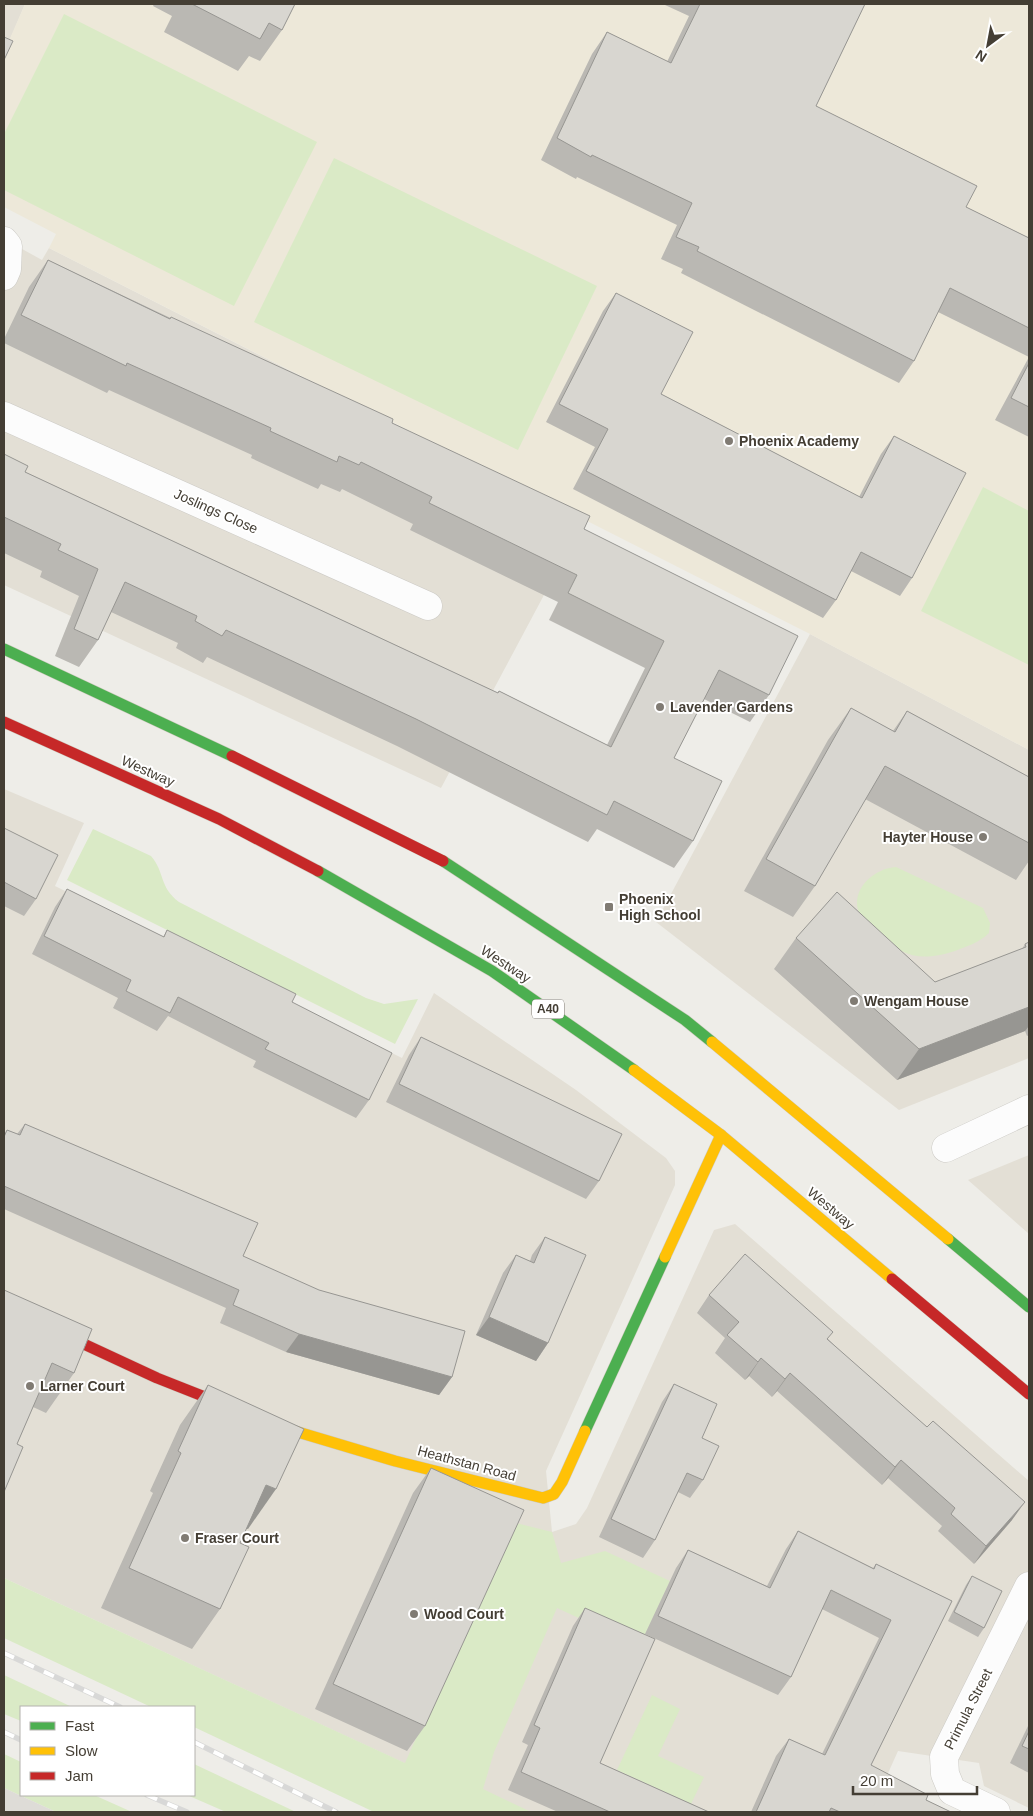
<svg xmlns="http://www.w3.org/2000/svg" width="1033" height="1816" font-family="Arial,sans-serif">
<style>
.residential{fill:#e3dfd5}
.education{fill:#ede8d9}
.green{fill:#daeac6}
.parking{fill:#dedcd7}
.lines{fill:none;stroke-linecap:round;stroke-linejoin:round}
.street-casing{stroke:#cccac5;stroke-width:29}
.fast-casing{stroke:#cecabe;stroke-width:12}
.slow-casing{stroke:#cecabe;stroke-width:12}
.jam-casing{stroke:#cecabe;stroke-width:12}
.street{stroke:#fcfcfc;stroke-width:28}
.fast{stroke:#4caf50;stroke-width:11}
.slow{stroke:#ffc107;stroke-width:11}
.jam{stroke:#c62828;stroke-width:11}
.rail-casing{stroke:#d8d8d7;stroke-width:5.5}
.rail{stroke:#fff;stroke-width:4;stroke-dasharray:11;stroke-linecap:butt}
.wall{fill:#bab8b3}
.shaded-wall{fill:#979692}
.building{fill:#d8d6d0;stroke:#979692}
.poi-dot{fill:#807b73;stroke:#fff;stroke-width:2}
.labels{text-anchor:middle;stroke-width:4;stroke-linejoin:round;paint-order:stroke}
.shield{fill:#fff;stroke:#7c7871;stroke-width:1}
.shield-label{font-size:12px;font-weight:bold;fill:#443e34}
.poi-label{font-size:14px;font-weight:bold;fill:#443e34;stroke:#fff;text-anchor:start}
.street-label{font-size:14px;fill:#443e34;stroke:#fff}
</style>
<rect width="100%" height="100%" fill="#eeede8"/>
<g class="residential">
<path d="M 4,4 L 25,4 L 4,54 Z"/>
<path d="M 4,239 L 42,260 L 49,248 L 584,520 L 441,788 L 4,585 Z"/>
<path d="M 810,634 L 1029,750 L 1029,1058 L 899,1110 L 656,922 Z"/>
<path d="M 4,789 L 84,823 L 55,886 L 402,1058 L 434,993 L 576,1090 L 666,1158 L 675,1171 L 675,1185 L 546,1471 L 552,1532 L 576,1524 L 587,1508 L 714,1230 L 735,1224 L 1029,1481 L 1029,1808 L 984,1786 L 979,1763 L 898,1751 L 880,1791 L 944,1812 L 531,1812 L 480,1798 L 4,1578 Z"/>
<path d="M 1029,1155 L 1029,1234 L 968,1180 Z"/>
</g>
<path class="education" d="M 25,4 L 1029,4 L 1029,750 L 810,634 L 49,248 L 56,234 L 4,207 L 4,52 Z"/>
<g class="green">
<path d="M 64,14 L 317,142 L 234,306 L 4,190 L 4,134 Z"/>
<path d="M 334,158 L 597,286 L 518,450 L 254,322 Z"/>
<path d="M 983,487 L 1029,511 L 1029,665 L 921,611 Z"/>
<path d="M 93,829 L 151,856 C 165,872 159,887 179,902 L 366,998 L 384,1004 L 418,999 L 395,1044 L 67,880 Z"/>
<path d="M 896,867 L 983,908 L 990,923 L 989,933 C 979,943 967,946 955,951 C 919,962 905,957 877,934 C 869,927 861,921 858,910 C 852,887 876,868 896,867 Z"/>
<path d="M 512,1522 L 552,1532 L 561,1563 L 605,1551 L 670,1581 L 640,1646 L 557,1608 L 494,1752 L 483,1789 L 531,1812 L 374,1812 L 194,1727 L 194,1707 L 151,1707 L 4,1638 L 4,1578 L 405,1763 Z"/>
<path d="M 4,1675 L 72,1707 L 21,1707 L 21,1721 L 4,1714 Z"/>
<path d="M 652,1695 L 680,1709 L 658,1756 L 704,1777 L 691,1804 L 617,1770 Z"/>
<path d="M 4,1754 L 21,1762 L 21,1795 L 94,1795 L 132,1812 L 56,1812 L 4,1788 Z"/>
<path d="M 194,1764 L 296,1812 L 226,1812 L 187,1795 L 194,1795 Z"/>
</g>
<path class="parking" d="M 4,1788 L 56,1812 L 4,1812 Z"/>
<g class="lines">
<defs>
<g id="street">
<path d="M 4,241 L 8,246 L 7,269 L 4,276"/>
<path d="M 4,416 L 428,606"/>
<path d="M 946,1148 L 1029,1109"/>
<path d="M 996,1812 L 952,1791 L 945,1774 L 944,1757 L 1029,1586"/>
</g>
<g id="fast">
<path d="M 4,649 L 232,756"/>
<path d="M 443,861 L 685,1020 L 712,1042"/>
<path d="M 318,871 L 492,971 L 634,1070"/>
<path d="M 948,1239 L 1029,1307"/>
<path d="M 585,1431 L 665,1257"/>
</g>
<g id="slow">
<path d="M 712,1042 L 948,1239"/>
<path d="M 634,1070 L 721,1135 L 892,1279"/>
<path d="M 665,1257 L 721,1135"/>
<path d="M 281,1427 L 395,1461 L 543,1498 L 554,1494 L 562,1482 L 585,1431"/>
</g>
<g id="jam">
<path d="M 4,722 L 219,819 L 318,871"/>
<path d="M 232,756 L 443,861"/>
<path d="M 892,1279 L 1029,1394"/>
<path d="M 4,1307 L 157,1378 L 281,1427"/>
</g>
</defs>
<use href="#street" class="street-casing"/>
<use href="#fast" class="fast-casing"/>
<use href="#slow" class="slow-casing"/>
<use href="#jam" class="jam-casing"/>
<use href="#street" class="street"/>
<use href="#fast" class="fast"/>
<use href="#slow" class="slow"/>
<use href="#jam" class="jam"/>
<defs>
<g id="rail">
<path d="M 4,1653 L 120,1707"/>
<path d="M 4,1732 L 21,1740"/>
<path d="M 194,1742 L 336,1812"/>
<path d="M 147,1795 L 187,1812"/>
</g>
</defs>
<use href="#rail" class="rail-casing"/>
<use href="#rail" class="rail"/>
</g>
<g class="wall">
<path d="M 154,4 L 295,4 L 282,30 L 260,61 L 249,56 L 238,71 L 164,32 L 172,16 L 153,6 Z"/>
<path d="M 665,4 L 865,4 L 816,106 L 966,207 L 1029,238 L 1029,437 L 995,420 L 1029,357 L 938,312 L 914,361 L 899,383 L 681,273 L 683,269 L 661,259 L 677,225 L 577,177 L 576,179 L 541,160 L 592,54 L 607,32 L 667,62 L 689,16 L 665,5 Z"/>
<path d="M 48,260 L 392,423 L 584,529 L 769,695 L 750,722 L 704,699 L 674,758 L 693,841 L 674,868 L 597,829 L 588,842 L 397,746 L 207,657 L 203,663 L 176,648 L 178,643 L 111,612 L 98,640 L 79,667 L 55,656 L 79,596 L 40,577 L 42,571 L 4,553 L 4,454 L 25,472 L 498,693 L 499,691 L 607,745 L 645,668 L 549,620 L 558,602 L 410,530 L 413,524 L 342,489 L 340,492 L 321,484 L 318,489 L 251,458 L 252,455 L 109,390 L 107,393 L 4,343 L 4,339 L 29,287 Z"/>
<path d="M 616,293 L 661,394 L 859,497 L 881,454 L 894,436 L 912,578 L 900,596 L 851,571 L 836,600 L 823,618 L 573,489 L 595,447 L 546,422 L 603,311 Z"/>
<path d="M 851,708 L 893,731 L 907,711 L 1029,777 L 1029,861 L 1016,880 L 865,799 L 815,886 L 793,917 L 744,891 L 828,740 Z"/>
<path d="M 4,828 L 36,899 L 24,916 L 4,906 Z"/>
<path d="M 67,889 L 163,937 L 167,930 L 292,1002 L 369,1100 L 356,1118 L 253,1067 L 256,1061 L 168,1016 L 157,1031 L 113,1008 L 118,998 L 32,954 L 55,907 Z"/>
<path d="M 796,938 L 935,982 L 1022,949 L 1025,944 L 1029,942 L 1029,1035 L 1027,1036 L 1025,1031 L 897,1080 L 774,969 Z"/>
<path d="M 421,1037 L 599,1181 L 586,1199 L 386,1102 L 409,1055 Z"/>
<path d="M 25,1124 L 243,1256 L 452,1377 L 439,1395 L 286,1352 L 220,1323 L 226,1308 L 4,1209 L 4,1134 L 7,1130 L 17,1134 Z"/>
<path d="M 545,1237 L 548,1343 L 536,1361 L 476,1335 L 503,1273 L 516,1255 L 530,1261 L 532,1255 Z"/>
<path d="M 4,1290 L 74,1373 L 46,1413 L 33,1407 L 17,1444 Z"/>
<path d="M 709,1295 L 828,1339 L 1012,1520 L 974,1564 L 938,1531 L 942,1526 L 888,1478 L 882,1485 L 777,1391 L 772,1397 L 749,1376 L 745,1380 L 715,1353 L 725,1338 L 697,1313 Z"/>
<path d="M 674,1384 L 702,1438 L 703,1480 L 690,1498 L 678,1492 L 655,1540 L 643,1558 L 599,1537 L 662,1402 Z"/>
<path d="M 208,1385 L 248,1529 L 246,1528 L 240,1543 L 220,1609 L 192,1649 L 101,1608 L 153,1493 L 150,1491 L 180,1425 Z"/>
<path d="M 431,1468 L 425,1726 L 407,1751 L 315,1709 L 413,1493 Z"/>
<path d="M 798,1531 L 873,1568 L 876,1564 L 952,1601 L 871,1765 L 926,1800 L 951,1812 L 751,1812 L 776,1756 L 789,1739 L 822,1754 L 879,1638 L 822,1609 L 791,1677 L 778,1695 L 645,1634 L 676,1568 L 688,1550 L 767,1586 L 786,1549 Z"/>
<path d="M 972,1576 L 984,1628 L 978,1637 L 948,1621 L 966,1585 Z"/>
<path d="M 585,1608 L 600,1763 L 709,1812 L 558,1812 L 508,1790 L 528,1745 L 522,1742 L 573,1626 Z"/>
<path d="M 1029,1724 L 1029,1773 L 1010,1763 Z"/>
</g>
<g class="shaded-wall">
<path d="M 1029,1007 L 1029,1026 L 1025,1031 L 897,1080 L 919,1049 Z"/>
<path d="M 489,1317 L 548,1343 L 536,1361 L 476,1335 Z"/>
<path d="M 299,1334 L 452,1377 L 439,1395 L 286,1352 Z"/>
<path d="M 761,1358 L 749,1376 L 745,1380 L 758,1362 Z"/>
<path d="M 790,1373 L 777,1391 L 772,1397 L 785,1379 Z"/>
<path d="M 901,1460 L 888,1478 L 882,1485 L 895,1467 Z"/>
<path d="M 266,1485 L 276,1489 L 248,1529 L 238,1525 Z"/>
<path d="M 1025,1502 L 1012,1520 L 974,1564 L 986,1546 Z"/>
</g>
<g class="building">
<path d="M 192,4 L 295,4 L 282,30 L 269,23 L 260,39 Z"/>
<path d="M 700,4 L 865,4 L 816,106 L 977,186 L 966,207 L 1029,238 L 1029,328 L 950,288 L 914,361 L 697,251 L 699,247 L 676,237 L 692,203 L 592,155 L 591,157 L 557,138 L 607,32 L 671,63 Z"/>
<path d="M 4,37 L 13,41 L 4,60 Z"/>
<path d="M 48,260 L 170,319 L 171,317 L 393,419 L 392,423 L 590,516 L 584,529 L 798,636 L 769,695 L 719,670 L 674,758 L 722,781 L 693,841 L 614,801 L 607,815 L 416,719 L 226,630 L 222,636 L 195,621 L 197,616 L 125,582 L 98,640 L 74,629 L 98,569 L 58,550 L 61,544 L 4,517 L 4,454 L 28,466 L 25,472 L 498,693 L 499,691 L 611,747 L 664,641 L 568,593 L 577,575 L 429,503 L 432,497 L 361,462 L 359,465 L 339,456 L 337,462 L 270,431 L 271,428 L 127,363 L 126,366 L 21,315 Z"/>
<path d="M 616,293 L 693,332 L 661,394 L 862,498 L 894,436 L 966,473 L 912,578 L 861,552 L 836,600 L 586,471 L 608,429 L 559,404 Z"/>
<path d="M 1029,363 L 1029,407 L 1011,398 Z"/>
<path d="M 851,708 L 895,732 L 907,711 L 1029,777 L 1029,843 L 885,766 L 815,886 L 766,859 Z"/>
<path d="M 4,828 L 58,855 L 36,899 L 4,882 Z"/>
<path d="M 67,889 L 164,937 L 167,930 L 296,994 L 292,1002 L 392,1053 L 369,1100 L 265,1049 L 269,1043 L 178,997 L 170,1013 L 126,991 L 131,980 L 44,936 Z"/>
<path d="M 837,892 L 935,982 L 1026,947 L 1025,944 L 1029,942 L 1029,1007 L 919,1049 L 796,938 Z"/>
<path d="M 421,1037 L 622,1134 L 599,1181 L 399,1084 Z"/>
<path d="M 25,1124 L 258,1223 L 243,1256 L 319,1290 L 465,1331 L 452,1377 L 299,1334 L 233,1305 L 239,1290 L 4,1186 L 4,1137 L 7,1130 L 20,1135 Z"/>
<path d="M 545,1237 L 586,1255 L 548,1343 L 489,1317 L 516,1255 L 534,1263 Z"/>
<path d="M 745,1254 L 833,1332 L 827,1339 L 927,1427 L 933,1421 L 1025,1502 L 986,1546 L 951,1514 L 955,1508 L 901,1460 L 895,1467 L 790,1373 L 785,1379 L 761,1358 L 758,1362 L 727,1335 L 739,1322 L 709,1295 Z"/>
<path d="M 4,1290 L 92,1329 L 74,1373 L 52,1363 L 17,1444 L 23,1447 L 4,1492 Z"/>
<path d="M 674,1384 L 717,1404 L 702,1438 L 719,1446 L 703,1480 L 687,1473 L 655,1540 L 611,1519 Z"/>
<path d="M 208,1385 L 304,1429 L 276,1489 L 266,1485 L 240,1543 L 249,1547 L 220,1609 L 129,1568 L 181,1453 L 178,1451 Z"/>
<path d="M 431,1468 L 524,1510 L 425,1726 L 333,1684 Z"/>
<path d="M 798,1531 L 874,1569 L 876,1564 L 952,1601 L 871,1765 L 928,1795 L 926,1800 L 951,1812 L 840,1812 L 831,1808 L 829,1812 L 756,1812 L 789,1739 L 825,1755 L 891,1620 L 831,1590 L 791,1677 L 658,1616 L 688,1550 L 770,1588 Z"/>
<path d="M 972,1576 L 1002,1591 L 984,1628 L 954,1612 Z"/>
<path d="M 585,1608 L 655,1639 L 600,1763 L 709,1812 L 610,1812 L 521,1772 L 540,1728 L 534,1725 Z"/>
<path d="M 1029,1731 L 1029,1749 L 1022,1746 Z"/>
</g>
<g class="poi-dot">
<circle cx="729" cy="441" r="5"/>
<circle cx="660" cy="707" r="5"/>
<circle cx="983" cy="837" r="5"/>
<rect x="604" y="902" width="10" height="10" rx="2.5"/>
<circle cx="854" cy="1001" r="5"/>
<circle cx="30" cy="1386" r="5"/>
<circle cx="185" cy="1538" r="5"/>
<circle cx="414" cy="1614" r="5"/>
</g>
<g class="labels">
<rect class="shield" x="532" y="999.5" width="32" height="19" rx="4"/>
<g class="shield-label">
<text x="548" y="1013">A40</text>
</g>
<g class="poi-label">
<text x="739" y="446">Phoenix Academy</text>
<text x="670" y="712">Lavender Gardens</text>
<text x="973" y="842" text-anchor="end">Hayter House</text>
<text x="619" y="904">Phoenix<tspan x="619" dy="16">High School</tspan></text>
<text x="864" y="1006">Wengam House</text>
<text x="40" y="1391">Larner Court</text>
<text x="195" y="1543">Fraser Court</text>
<text x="424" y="1619">Wood Court</text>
</g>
<g class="street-label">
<text transform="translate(216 511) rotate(24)" y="5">Joslings Close</text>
<text transform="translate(148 771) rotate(24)" y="5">Westway</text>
<text transform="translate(506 964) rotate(33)" y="5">Westway</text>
<text transform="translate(831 1208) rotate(40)" y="5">Westway</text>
<text transform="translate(467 1463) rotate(15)" y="5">Heathstan Road</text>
<text transform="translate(968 1709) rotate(-63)" y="5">Primula Street</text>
</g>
</g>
<rect width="1033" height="1816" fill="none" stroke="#443e34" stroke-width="10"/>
<rect x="20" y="1706" width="175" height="90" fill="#ffffff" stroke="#b4b2ae"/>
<rect x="30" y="1722" width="25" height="8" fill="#4caf50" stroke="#b4b2ae"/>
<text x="65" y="1731" font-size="15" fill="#443e34">Fast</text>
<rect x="30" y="1747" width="25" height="8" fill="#ffc107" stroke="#b4b2ae"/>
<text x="65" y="1756" font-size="15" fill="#443e34">Slow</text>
<rect x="30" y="1772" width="25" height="8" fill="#c62828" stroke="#b4b2ae"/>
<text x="65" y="1781" font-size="15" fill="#443e34">Jam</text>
<g transform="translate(988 45) rotate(212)" stroke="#ffffff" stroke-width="4" paint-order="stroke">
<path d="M0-4L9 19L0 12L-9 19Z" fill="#443e34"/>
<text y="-8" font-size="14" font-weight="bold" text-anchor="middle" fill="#443e34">N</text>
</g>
<path d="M853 1786v8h124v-8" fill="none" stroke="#443e34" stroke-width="2.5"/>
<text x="860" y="1786" font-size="15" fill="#443e34" stroke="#ffffff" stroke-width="4" paint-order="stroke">20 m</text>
</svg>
